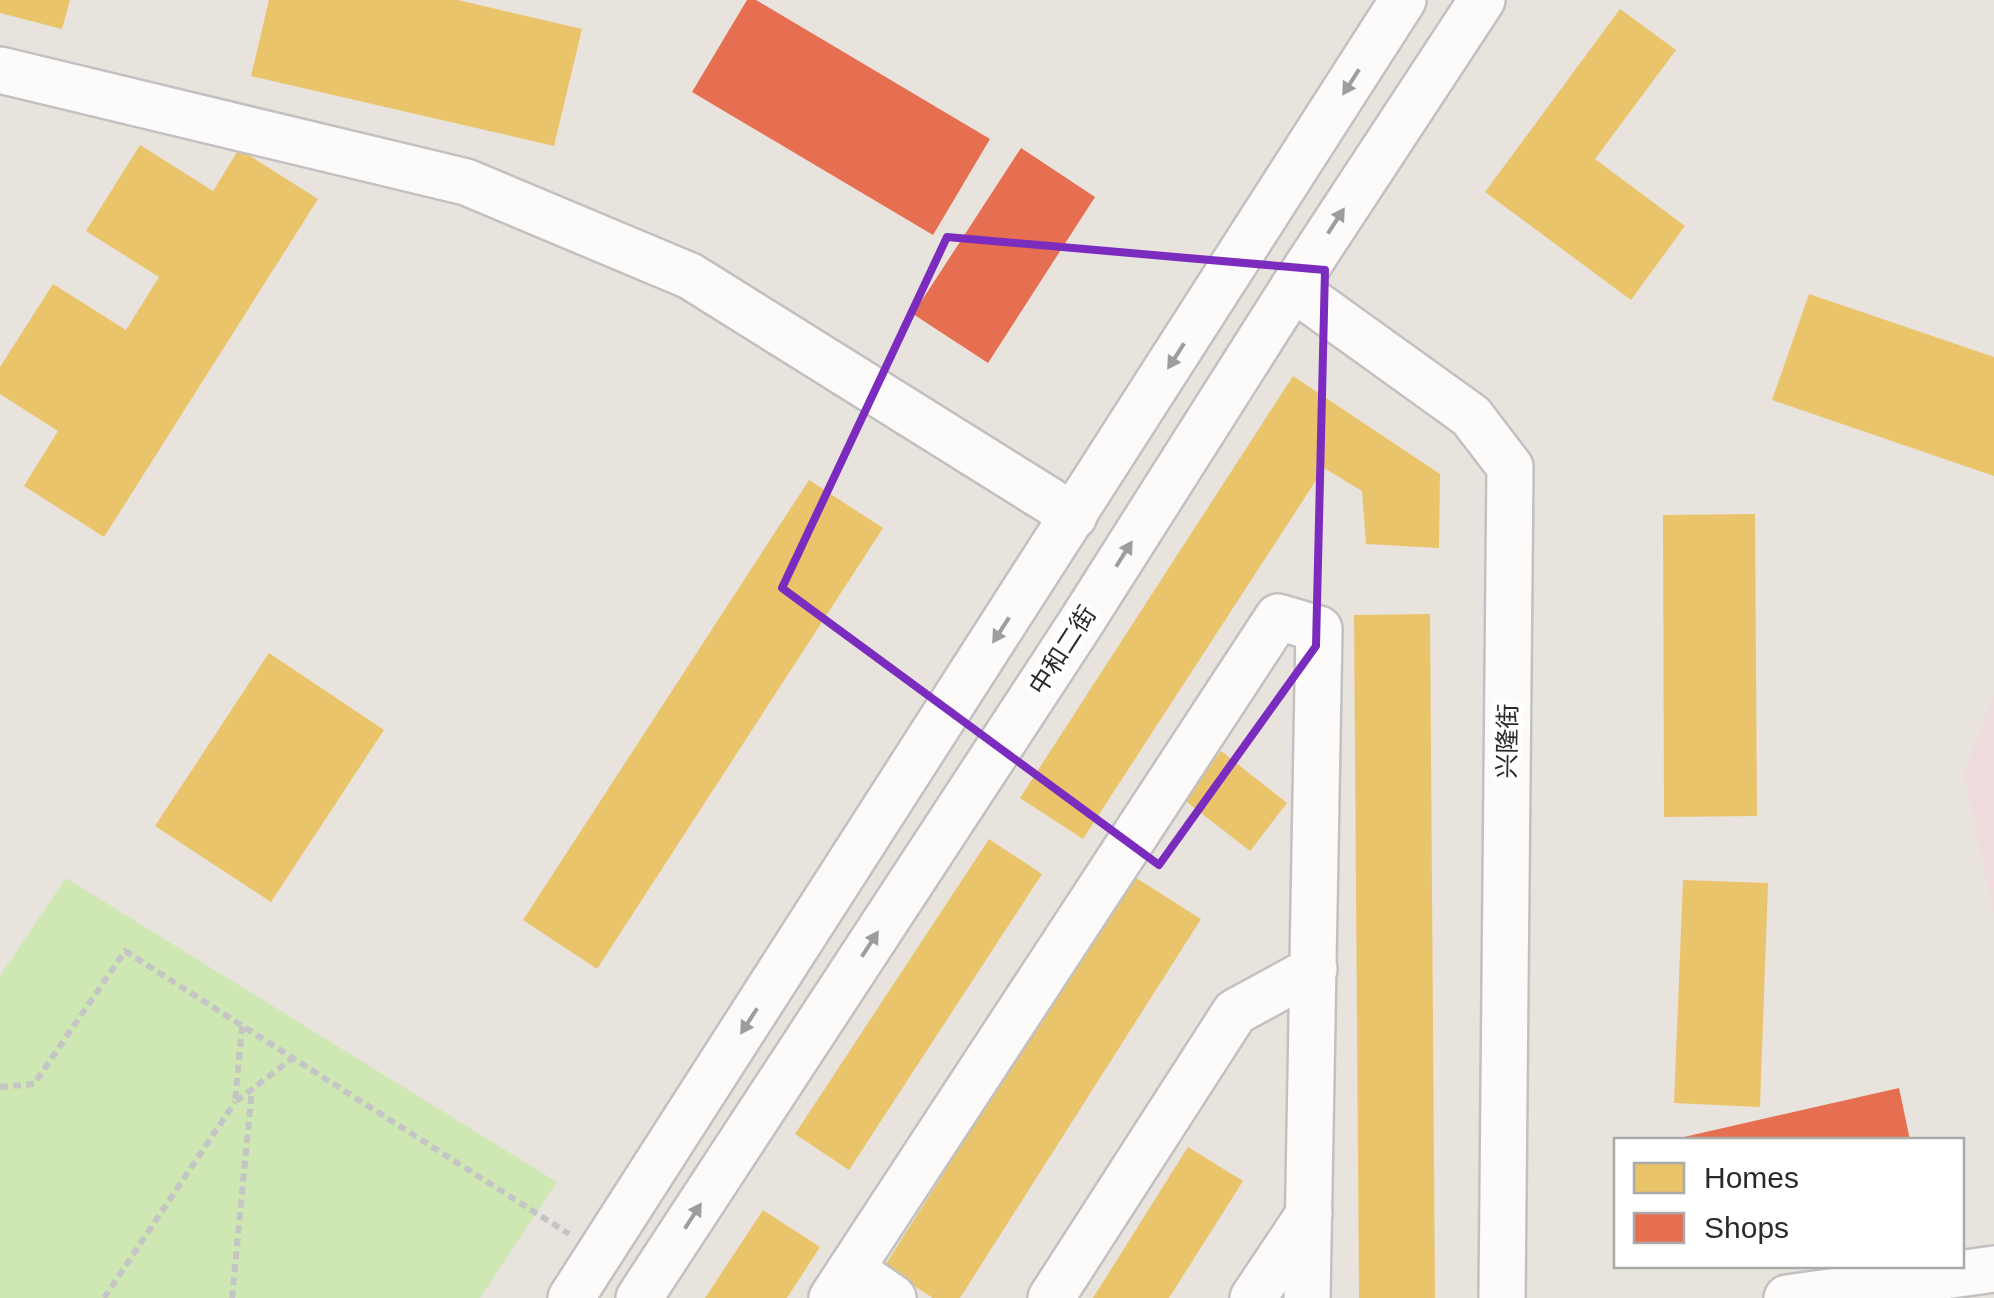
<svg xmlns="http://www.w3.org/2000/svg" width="1994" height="1298" font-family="Arial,'Noto Sans SC',sans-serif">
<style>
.medical{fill:#f0dcdc}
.green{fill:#cfe7b3}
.homes{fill:#e9c46a}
.shops{fill:#e76f51}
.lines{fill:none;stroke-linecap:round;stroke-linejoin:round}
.minor-casing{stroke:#c2c0c0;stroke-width:50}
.path{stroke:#c6c5c5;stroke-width:6;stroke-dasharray:8 5;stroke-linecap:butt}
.minor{stroke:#fcfbfa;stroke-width:45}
.oneway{fill:#9e9d9c}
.marked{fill:none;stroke:#7b2cbf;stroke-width:8;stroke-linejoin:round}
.labels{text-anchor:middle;stroke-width:10;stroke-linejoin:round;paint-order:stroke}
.street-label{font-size:25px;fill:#2a2a2a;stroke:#fff}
</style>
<rect width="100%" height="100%" fill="#e9e3de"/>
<path class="medical" d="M 1994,694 L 1994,914 L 1964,773 Z"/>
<path class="green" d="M 66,878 L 557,1182 L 480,1298 L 0,1298 L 0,976 Z"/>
<g class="homes">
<path d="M 0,0 L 70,0 L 62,29 L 0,13 Z"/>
<path d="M 269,0 L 458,0 L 582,29 L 554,146 L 251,76 Z"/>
<path d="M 1620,9 L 1676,50 L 1595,159 L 1685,226 L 1631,300 L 1485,192 Z"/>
<path d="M 140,145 L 213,191 L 239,149 L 318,199 L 104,537 L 24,486 L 58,431 L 0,394 L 0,367 L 53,284 L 126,330 L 159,277 L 86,231 Z"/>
<path d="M 1809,294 L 1994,357 L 1994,476 L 1772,400 Z"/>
<path d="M 1293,376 L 1440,474 L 1439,548 L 1366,544 L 1362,491 L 1324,468 L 1083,839 L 1020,798 Z"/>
<path d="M 809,480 L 883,528 L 597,969 L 523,920 Z"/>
<path d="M 1755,514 L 1757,816 L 1664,817 L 1663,515 Z"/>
<path d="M 1430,614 L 1435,1298 L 1359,1298 L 1354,615 Z"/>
<path d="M 269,653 L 384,730 L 271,902 L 155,826 Z"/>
<path d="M 1221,751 L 1287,803 L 1250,851 L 1183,799 Z"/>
<path d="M 989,839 L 1042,874 L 849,1170 L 795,1134 Z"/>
<path d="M 1133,876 L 1201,919 L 960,1298 L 933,1298 L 884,1267 Z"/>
<path d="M 1683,880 L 1768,883 L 1760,1107 L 1674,1103 Z"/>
<path d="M 1188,1147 L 1243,1181 L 1169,1298 L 1093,1298 Z"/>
<path d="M 763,1210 L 820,1247 L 787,1298 L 705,1298 Z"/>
</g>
<g class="shops">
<path d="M 747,0 L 756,0 L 990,139 L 933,235 L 692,92 Z"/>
<path d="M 1021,148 L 1095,197 L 988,363 L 913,314 Z"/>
<path d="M 1899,1088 L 1910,1140 L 1675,1140 L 1675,1139 Z"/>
</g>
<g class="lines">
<defs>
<g id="minor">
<path d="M 0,70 L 466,182 L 690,276 L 1074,516"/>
<path d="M 1293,288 L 1471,416 L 1510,467 L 1502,1298"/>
<path d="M 851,1269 L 893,1298"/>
<path d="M 571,1298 L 1403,0"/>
<path d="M 639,1298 L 1080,624 L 1293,288 L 1482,0"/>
<path d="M 832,1298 L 1278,617 L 1319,629 L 1307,1298"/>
<path d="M 1051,1298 L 1235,1012 L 1314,969"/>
<path d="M 1253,1298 L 1309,1214"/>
<path d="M 1787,1298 L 1994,1269"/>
</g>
</defs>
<use href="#minor" class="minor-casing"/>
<g class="path">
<path d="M 242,1026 L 235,1102 L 293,1058"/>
<path d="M 0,1087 L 34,1084 L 125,951 L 569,1234"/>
<path d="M 104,1298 L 235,1102"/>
<path d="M 232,1298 L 252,1089"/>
</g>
<use href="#minor" class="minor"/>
</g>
<defs><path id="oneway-solid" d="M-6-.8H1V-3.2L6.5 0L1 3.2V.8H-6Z" transform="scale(2.5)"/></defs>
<g class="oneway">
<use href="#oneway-solid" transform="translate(1351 82) rotate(123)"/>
<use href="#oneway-solid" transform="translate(1336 221) rotate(-57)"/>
<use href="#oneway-solid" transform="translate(1176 356) rotate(123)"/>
<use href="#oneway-solid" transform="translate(1124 554) rotate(-58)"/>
<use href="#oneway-solid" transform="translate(1001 630) rotate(123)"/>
<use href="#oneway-solid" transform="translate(870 944) rotate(-57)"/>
<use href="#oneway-solid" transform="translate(749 1021) rotate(123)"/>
<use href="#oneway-solid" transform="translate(693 1216) rotate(-57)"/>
</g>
<path class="marked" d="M 947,237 L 1325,270 L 1316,646 L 1159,865 L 782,588 Z"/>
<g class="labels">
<g class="street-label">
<text transform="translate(1062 650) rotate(-57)" y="9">中和二街</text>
<text transform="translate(1507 741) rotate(-89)" y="9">兴隆街</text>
</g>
</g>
<rect x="1614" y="1138" width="350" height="130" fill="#ffffff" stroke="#aaaaaa" stroke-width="2.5"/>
<rect x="1634" y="1163" width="50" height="30" fill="#e9c46a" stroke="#aaaaaa" stroke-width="2.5"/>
<text x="1704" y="1188" font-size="30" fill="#2a2a2a">Homes</text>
<rect x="1634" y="1213" width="50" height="30" fill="#e76f51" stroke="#aaaaaa" stroke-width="2.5"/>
<text x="1704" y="1238" font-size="30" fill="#2a2a2a">Shops</text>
</svg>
